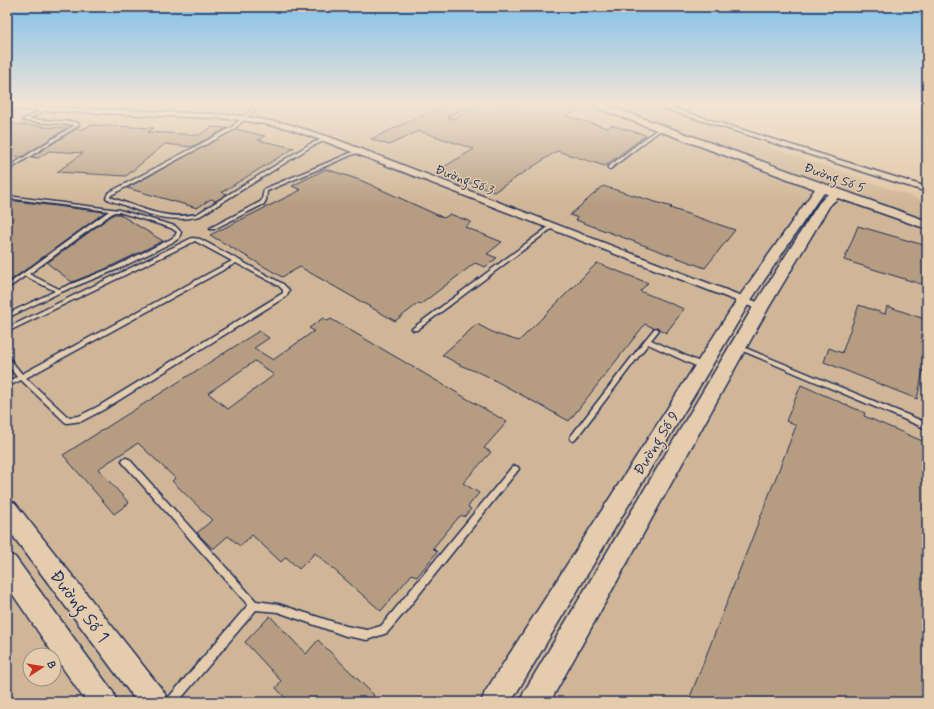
<svg xmlns="http://www.w3.org/2000/svg" width="934" height="709" font-family="Mynerve,sans-serif">
<style>
.built{fill:#d0b697;fill-rule:evenodd}
.building{fill:#b69d82;stroke:#1b2f5e;fill-rule:evenodd}
.lines{fill:none;stroke-linecap:round;stroke-linejoin:round}
.lane-casing{stroke:#1b2f5e;stroke-width:3}
.street-casing{stroke:#1b2f5e;stroke-width:3}
.secondary-casing{stroke:#1b2f5e;stroke-width:3}
.lane{fill:#e5ccad;fill-rule:evenodd}
.street{fill:#e5ccad;fill-rule:evenodd}
.secondary{fill:#e5ccad;fill-rule:evenodd}
.labels{text-anchor:middle;stroke-width:3;stroke-linejoin:round;paint-order:stroke}
.far-street-label{font-size:13px;fill:#1b2f5e;stroke:#e5ccad}
.street-label{font-size:15px;fill:#1b2f5e;stroke:#e5ccad}
.near-street-label{font-size:18px;fill:#1b2f5e;stroke:#e5ccad}
</style>
<rect width="100%" height="100%" fill="#e1c5a2"/>
<filter id="ink" filterUnits="userSpaceOnUse"><feTurbulence type="fractalNoise" baseFrequency=".025" numOctaves="2"/><feDisplacementMap in="SourceGraphic" scale="8" xChannelSelector="R" yChannelSelector="G"/><feConvolveMatrix kernelMatrix="1 2 1 2 8 2 1 2 1" color-interpolation-filters="sRGB"/></filter>
<g filter="url(#ink)">
<path class="built" d="M 7,105 L 645,105 L 716,128 L 927,202 L 927,702 L 7,702 ZM 30,655 L 54,655 L 54,679 L 30,679 Z"/>
<g class="building">
<path d="M 445,105 L 470,105 L 448,116 L 448,118 L 452,119 L 478,105 L 563,105 L 578,109 L 566,116 L 608,128 L 611,125 L 646,135 L 605,166 L 557,151 L 494,192 L 437,171 L 474,149 L 419,131 L 389,145 L 371,139 Z"/>
<path d="M 7,124 L 44,126 L 42,127 L 67,128 L 22,157 L 7,156 Z"/>
<path d="M 90,125 L 154,128 L 148,132 L 199,135 L 212,127 L 227,128 L 192,147 L 165,144 L 126,176 L 57,172 L 83,153 L 49,151 L 38,158 L 31,157 L 76,129 L 83,129 Z"/>
<path d="M 236,129 L 265,136 L 258,140 L 294,148 L 222,192 L 227,194 L 216,201 L 211,199 L 197,208 L 127,188 Z"/>
<path d="M 326,169 L 360,180 L 444,218 L 450,214 L 471,222 L 465,227 L 502,242 L 487,254 L 497,258 L 485,267 L 475,263 L 421,304 L 419,303 L 395,321 L 300,267 L 282,277 L 210,235 L 301,190 L 292,186 Z"/>
<path d="M 603,186 L 672,207 L 670,208 L 735,230 L 705,268 L 576,220 L 578,218 L 570,215 Z"/>
<path d="M 7,200 L 105,212 L 7,283 Z"/>
<path d="M 114,214 L 119,214 L 163,241 L 103,270 L 72,282 L 47,263 Z"/>
<path d="M 858,226 L 927,246 L 927,286 L 844,260 Z"/>
<path d="M 597,263 L 648,283 L 640,291 L 684,309 L 666,333 L 657,327 L 654,328 L 645,324 L 569,421 L 485,375 L 462,366 L 442,355 L 477,324 L 496,334 L 519,341 Z"/>
<path d="M 859,305 L 885,314 L 887,306 L 927,320 L 927,373 L 923,371 L 917,399 L 824,362 L 829,348 L 842,353 Z"/>
<path d="M 323,318 L 328,321 L 331,319 L 507,422 L 484,448 L 491,452 L 463,483 L 479,493 L 470,504 L 468,507 L 471,509 L 464,517 L 462,515 L 458,518 L 433,548 L 437,552 L 417,577 L 412,574 L 381,611 L 315,553 L 299,569 L 286,557 L 281,562 L 252,535 L 240,546 L 228,536 L 213,549 L 197,533 L 212,520 L 172,481 L 175,478 L 138,443 L 98,469 L 129,503 L 114,514 L 63,455 L 259,331 L 269,338 L 254,348 L 273,360 L 314,331 L 309,328 ZM 255,361 L 274,375 L 228,409 L 208,393 Z"/>
<path d="M 801,385 L 865,413 L 864,416 L 927,443 L 927,702 L 688,702 L 796,426 L 786,421 Z"/>
<path d="M 270,616 L 306,654 L 318,640 L 374,695 L 368,702 L 289,702 L 276,688 L 281,681 L 245,642 Z"/>
</g>
<g class="lines">
<defs>
<g id="lane">
<path d="M 256,105 L 260,105 L 233,130 L 111,195 L 110,197 C 139,207 165,221 197,214 L 310,144 L 326,138 L 329,139 L 312,146 L 200,216 C 172,223 152,216 126,206 C 120,203 112,202 106,198 L 108,193 L 231,128 Z"/>
<path d="M 473,105 L 477,105 L 452,118 L 449,117 Z"/>
<path d="M 45,108 L 46,108 L 46,110 L 29,119 L 73,122 L 78,123 L 79,125 L 7,171 L 7,168 L 75,125 L 25,121 L 23,120 Z"/>
<path d="M 660,127 L 663,128 L 610,169 L 608,169 L 608,167 Z"/>
<path d="M 358,150 L 361,151 L 267,191 L 266,200 L 264,204 L 214,229 L 210,229 L 210,228 L 260,202 L 262,200 L 264,189 Z"/>
<path d="M 7,196 L 119,210 L 175,226 L 181,232 L 179,238 L 175,241 L 118,269 L 61,292 L 7,318 L 7,314 L 55,291 L 25,276 L 7,289 L 7,285 L 109,211 L 7,198 ZM 114,212 L 119,212 L 171,228 L 177,232 L 175,236 L 171,239 L 114,267 L 59,289 L 29,274 Z"/>
<path d="M 551,225 L 553,225 L 555,226 L 417,330 L 413,330 L 412,329 L 413,328 Z"/>
<path d="M 192,238 L 200,239 L 283,284 L 289,290 L 287,295 L 282,299 L 103,410 L 82,421 L 67,423 L 65,422 L 21,380 L 7,387 L 7,382 L 17,377 L 7,364 L 7,358 L 9,358 L 22,374 L 232,261 L 195,241 L 7,332 L 7,328 ZM 236,263 L 279,286 L 283,290 L 283,293 L 99,406 L 79,416 L 68,417 L 26,378 Z"/>
<path d="M 656,328 L 659,330 L 651,340 L 704,364 L 705,366 L 704,368 L 700,368 L 648,344 L 575,440 L 573,441 L 571,440 L 570,438 L 571,436 L 645,340 L 654,329 Z"/>
<path d="M 738,345 L 927,423 L 927,429 L 736,348 L 735,347 L 736,346 Z"/>
<path d="M 126,458 L 129,459 L 256,601 L 278,604 L 346,626 L 367,630 L 381,626 L 512,467 L 515,466 L 518,467 L 519,469 L 405,612 L 387,633 L 367,640 L 346,636 L 278,612 L 256,610 L 178,702 L 167,702 L 168,698 L 248,605 L 123,463 L 122,461 L 123,459 Z"/>
</g>
<g id="street">
<path d="M 7,105 L 234,115 L 288,124 L 335,139 L 765,305 L 766,307 L 765,309 L 757,309 L 329,143 L 287,128 L 234,119 L 7,109 Z"/>
<path d="M 653,105 L 662,105 L 927,187 L 927,192 Z"/>
</g>
<g id="secondary">
<path d="M 594,105 L 606,105 L 927,221 L 927,229 L 838,198 L 830,205 L 769,307 L 550,702 L 520,702 L 524,692 L 753,307 L 819,203 L 828,194 L 824,193 L 818,200 L 751,300 L 511,702 L 481,702 L 485,692 L 739,297 L 815,189 L 595,107 Z"/>
<path d="M 7,500 L 15,503 L 164,692 L 168,702 L 137,702 L 7,528 Z"/>
<path d="M 7,553 L 15,557 L 113,692 L 117,702 L 86,702 L 7,586 Z"/>
</g>
</defs>
<use href="#lane" class="lane-casing"/>
<use href="#street" class="street-casing"/>
<use href="#secondary" class="secondary-casing"/>
<use href="#lane" class="lane"/>
<use href="#street" class="street"/>
<use href="#secondary" class="secondary"/>
</g>
</g>
<linearGradient id="sky" x2="0" y2="1"><stop stop-color="#83c1eb"/><stop offset="0.51" stop-color="#f2e5d5"/><stop offset="1" stop-color="#f2e5d5" stop-opacity="0"/></linearGradient>
<rect width="934" height="204" fill="url(#sky)"/>
<g class="labels">
<g class="far-street-label">
<text transform="translate(835 177) rotate(20)" y="5">Đường Số 5</text>
<text transform="translate(465 179) rotate(21)" y="5">Đường Số 3</text>
</g>
<g class="street-label">
<text transform="translate(656 443) rotate(-58)" y="5">Đường Số 9</text>
</g>
<g class="near-street-label">
<text transform="translate(80 606) rotate(53)" y="6">Đường Số 1</text>
</g>
</g>
<rect width="934" height="709" fill="none" stroke="#e5ccad" stroke-width="24"/>
<rect x="12" y="12" width="910" height="685" fill="none" stroke="#1b2f5e" stroke-width="1.5" filter="url(#ink)"/>
<g transform="translate(42 667) rotate(78)"><circle r="19" fill="#e5ccad" stroke="#948d8d"/>
<path d="M0-3L7 15L0 10L-7 15Z" fill="#c8321e"/>
<text y="-6" font-size="11" font-weight="bold" text-anchor="middle" fill="#1b2f5e">B</text>
</g>
</svg>
